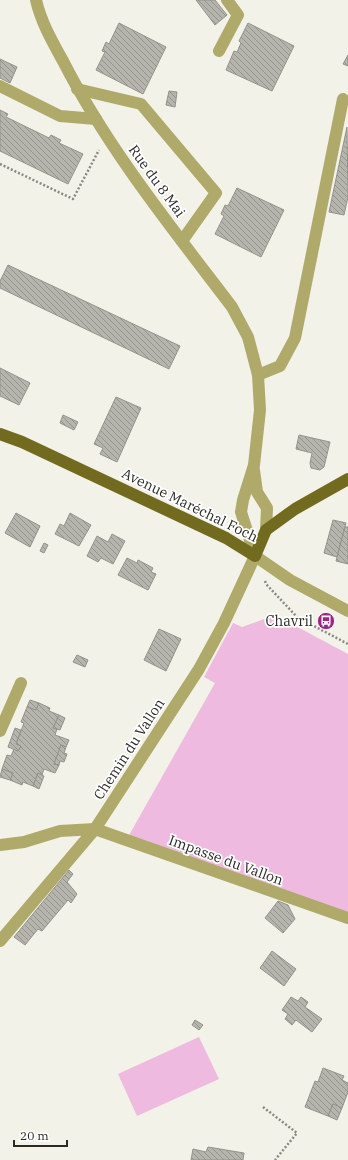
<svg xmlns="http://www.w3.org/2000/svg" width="348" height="1160" font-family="'IBM Plex Serif',serif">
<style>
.garden{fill:#eebadf}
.building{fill:url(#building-back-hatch);stroke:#93928b}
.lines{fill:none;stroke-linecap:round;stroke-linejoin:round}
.path{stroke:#898984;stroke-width:2.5;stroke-dasharray:2 2;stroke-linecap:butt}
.minor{stroke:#afa96a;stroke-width:12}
.major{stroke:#726b1f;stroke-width:12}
.labels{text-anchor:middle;stroke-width:3.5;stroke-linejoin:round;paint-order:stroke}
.street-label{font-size:14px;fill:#2a2a27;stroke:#fff}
.poi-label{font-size:14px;fill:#2a2a27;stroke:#fff;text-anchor:end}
</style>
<defs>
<pattern id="building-back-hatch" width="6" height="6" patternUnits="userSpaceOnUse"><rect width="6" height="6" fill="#b6b5ad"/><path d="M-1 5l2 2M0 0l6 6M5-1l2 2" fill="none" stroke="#94938d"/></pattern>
</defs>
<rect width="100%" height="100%" fill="#f2f2e9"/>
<g class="garden">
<path d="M 275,615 L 348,654 L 348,914 L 128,837 L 215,683 L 204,677 L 233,623 L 242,627 Z"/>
<path d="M 199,1037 L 219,1079 L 137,1116 L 118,1074 Z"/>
</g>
<g class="building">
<path d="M 196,0 L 215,0 L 227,15 L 215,25 Z"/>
<path d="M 119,23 L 166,47 L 143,94 L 96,70 L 105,52 L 102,51 L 106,42 L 109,44 Z"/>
<path d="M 248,23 L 294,46 L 272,91 L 226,70 L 234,51 L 237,52 L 241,43 L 239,41 Z"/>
<path d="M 348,55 L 348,66 L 343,64 Z"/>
<path d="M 0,59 L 17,67 L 10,83 L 0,78 Z"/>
<path d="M 169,91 L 177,92 L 175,107 L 166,105 Z"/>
<path d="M 0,110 L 8,114 L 6,117 L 49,138 L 51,135 L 61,140 L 59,143 L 83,154 L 68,184 L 0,151 Z"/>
<path d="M 347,127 L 348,197 L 344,215 L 329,212 Z"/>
<path d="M 237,188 L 284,210 L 261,257 L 215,234 L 224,216 L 221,214 L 225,205 L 228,206 Z"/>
<path d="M 8,265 L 180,346 L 169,369 L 0,288 L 0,281 Z"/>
<path d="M 0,368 L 30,383 L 19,405 L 0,396 Z"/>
<path d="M 116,397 L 141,408 L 117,462 L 100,454 L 103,448 L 94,444 Z"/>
<path d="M 63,415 L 78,422 L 74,430 L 60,423 Z"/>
<path d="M 299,435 L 330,442 L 324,467 L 320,470 L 311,468 L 310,463 L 312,453 L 296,449 Z"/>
<path d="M 16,513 L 40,526 L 30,547 L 5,533 Z"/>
<path d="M 70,513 L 91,525 L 79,546 L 55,534 L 60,524 L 64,526 Z"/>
<path d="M 333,520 L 346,523 L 337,557 L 324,553 Z"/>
<path d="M 345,527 L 348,527 L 348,564 L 336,561 Z"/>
<path d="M 112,534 L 125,541 L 113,564 L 101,558 L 98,562 L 87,556 L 97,536 L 108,542 Z"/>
<path d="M 44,543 L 48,545 L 44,553 L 40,551 Z"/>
<path d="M 127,558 L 137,563 L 138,560 L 153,568 L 151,572 L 156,574 L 148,590 L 118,575 Z"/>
<path d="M 159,629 L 181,639 L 166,671 L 144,660 Z"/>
<path d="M 77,655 L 88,660 L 85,667 L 73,662 Z"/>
<path d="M 30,700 L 39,703 L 36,710 L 27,707 Z"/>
<path d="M 39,703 L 50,708 L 49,711 L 59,715 L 53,728 L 57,729 L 55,735 L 69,740 L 66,747 L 61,745 L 54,764 L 59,765 L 55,773 L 44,769 L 42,775 L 38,773 L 33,786 L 23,782 L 22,785 L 10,780 L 13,773 L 2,769 L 7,755 L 11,756 L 14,749 L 18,751 L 21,746 L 16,744 L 24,723 L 21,722 L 27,707 L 36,710 Z"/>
<path d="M 59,715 L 65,718 L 60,730 L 53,728 Z"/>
<path d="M 15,728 L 21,730 L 16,744 L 21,746 L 18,751 L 8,747 Z"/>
<path d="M 61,745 L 66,747 L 64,753 L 67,754 L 64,762 L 60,761 L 59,765 L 54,764 Z"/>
<path d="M 2,769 L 13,773 L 10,780 L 0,777 Z"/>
<path d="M 38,773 L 44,776 L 39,789 L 33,786 Z"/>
<path d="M 69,870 L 73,874 L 67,882 L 77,894 L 71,903 L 68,900 L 42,931 L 38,929 L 25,945 L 14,937 Z"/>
<path d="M 278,901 L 288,905 L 295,919 L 283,933 L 265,918 Z"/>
<path d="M 272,951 L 296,969 L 284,986 L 260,968 Z"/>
<path d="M 291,997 L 298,1001 L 301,997 L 308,1002 L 305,1007 L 322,1019 L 312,1032 L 296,1020 L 292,1025 L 285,1019 L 288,1014 L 282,1010 Z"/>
<path d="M 195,1020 L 203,1025 L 199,1030 L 192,1025 Z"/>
<path d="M 323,1068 L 344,1076 L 342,1080 L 348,1083 L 348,1092 L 342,1108 L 333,1104 L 328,1116 L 305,1107 L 315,1081 L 318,1082 Z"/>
<path d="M 333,1104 L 342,1108 L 337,1120 L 328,1116 Z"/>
<path d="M 208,1147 L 244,1153 L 243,1160 L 191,1160 L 193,1149 L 206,1152 Z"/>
</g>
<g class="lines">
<g class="path">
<path d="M 0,164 L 73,199 L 99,150"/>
<path d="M 265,581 L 266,584 L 297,617 L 348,644"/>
<path d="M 263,1107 L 297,1133 L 275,1160"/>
</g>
<g class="minor">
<path d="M 36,0 C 41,22 52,41 63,61 C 108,149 172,228 232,307 L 248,337 L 258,375 L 260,410 L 254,465 L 243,500 L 241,512 L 255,556"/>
<path d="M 219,51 L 238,15 L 227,0"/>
<path d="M 0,86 L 60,116 L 96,119"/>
<path d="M 77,89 L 141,104 L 216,193 L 182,241"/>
<path d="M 258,375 L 280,366 L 295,338 L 343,99"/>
<path d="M 254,470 L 257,492 L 267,508 L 266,530"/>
<path d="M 255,556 L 290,580 L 348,611"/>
<path d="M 0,731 L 21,683"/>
<path d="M 0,845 L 24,842 L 60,831 L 95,829 L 348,918"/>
<path d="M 0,941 L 95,829 L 199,669 L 224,623 L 255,556"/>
</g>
<path class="major" d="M 0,434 L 22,442 L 226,538 L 255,556 L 266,530 L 295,509 L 348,479"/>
</g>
<defs>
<symbol id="bus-disc" viewBox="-11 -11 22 22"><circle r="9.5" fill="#9a2784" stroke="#fff"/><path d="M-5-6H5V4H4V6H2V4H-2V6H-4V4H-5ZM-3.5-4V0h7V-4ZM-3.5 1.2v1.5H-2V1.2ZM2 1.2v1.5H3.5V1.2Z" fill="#fff"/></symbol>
</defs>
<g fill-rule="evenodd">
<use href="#bus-disc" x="316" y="611" width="20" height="20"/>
</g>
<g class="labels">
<g class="street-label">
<text transform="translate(157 181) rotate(54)" y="5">Rue du 8 Mai</text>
<text transform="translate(190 505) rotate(26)" y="5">Avenue Maréchal Foch</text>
<text transform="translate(129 749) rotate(-57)" y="5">Chemin du Vallon</text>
<text transform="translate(226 860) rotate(20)" y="5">Impasse du Vallon</text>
</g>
<g class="poi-label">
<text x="313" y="626">Chavril</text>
</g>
</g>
<path d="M14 1140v6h53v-6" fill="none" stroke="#2a2a27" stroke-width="2"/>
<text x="20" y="1140" font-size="12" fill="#2a2a27" stroke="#ffffff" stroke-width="3" paint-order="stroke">20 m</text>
</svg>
